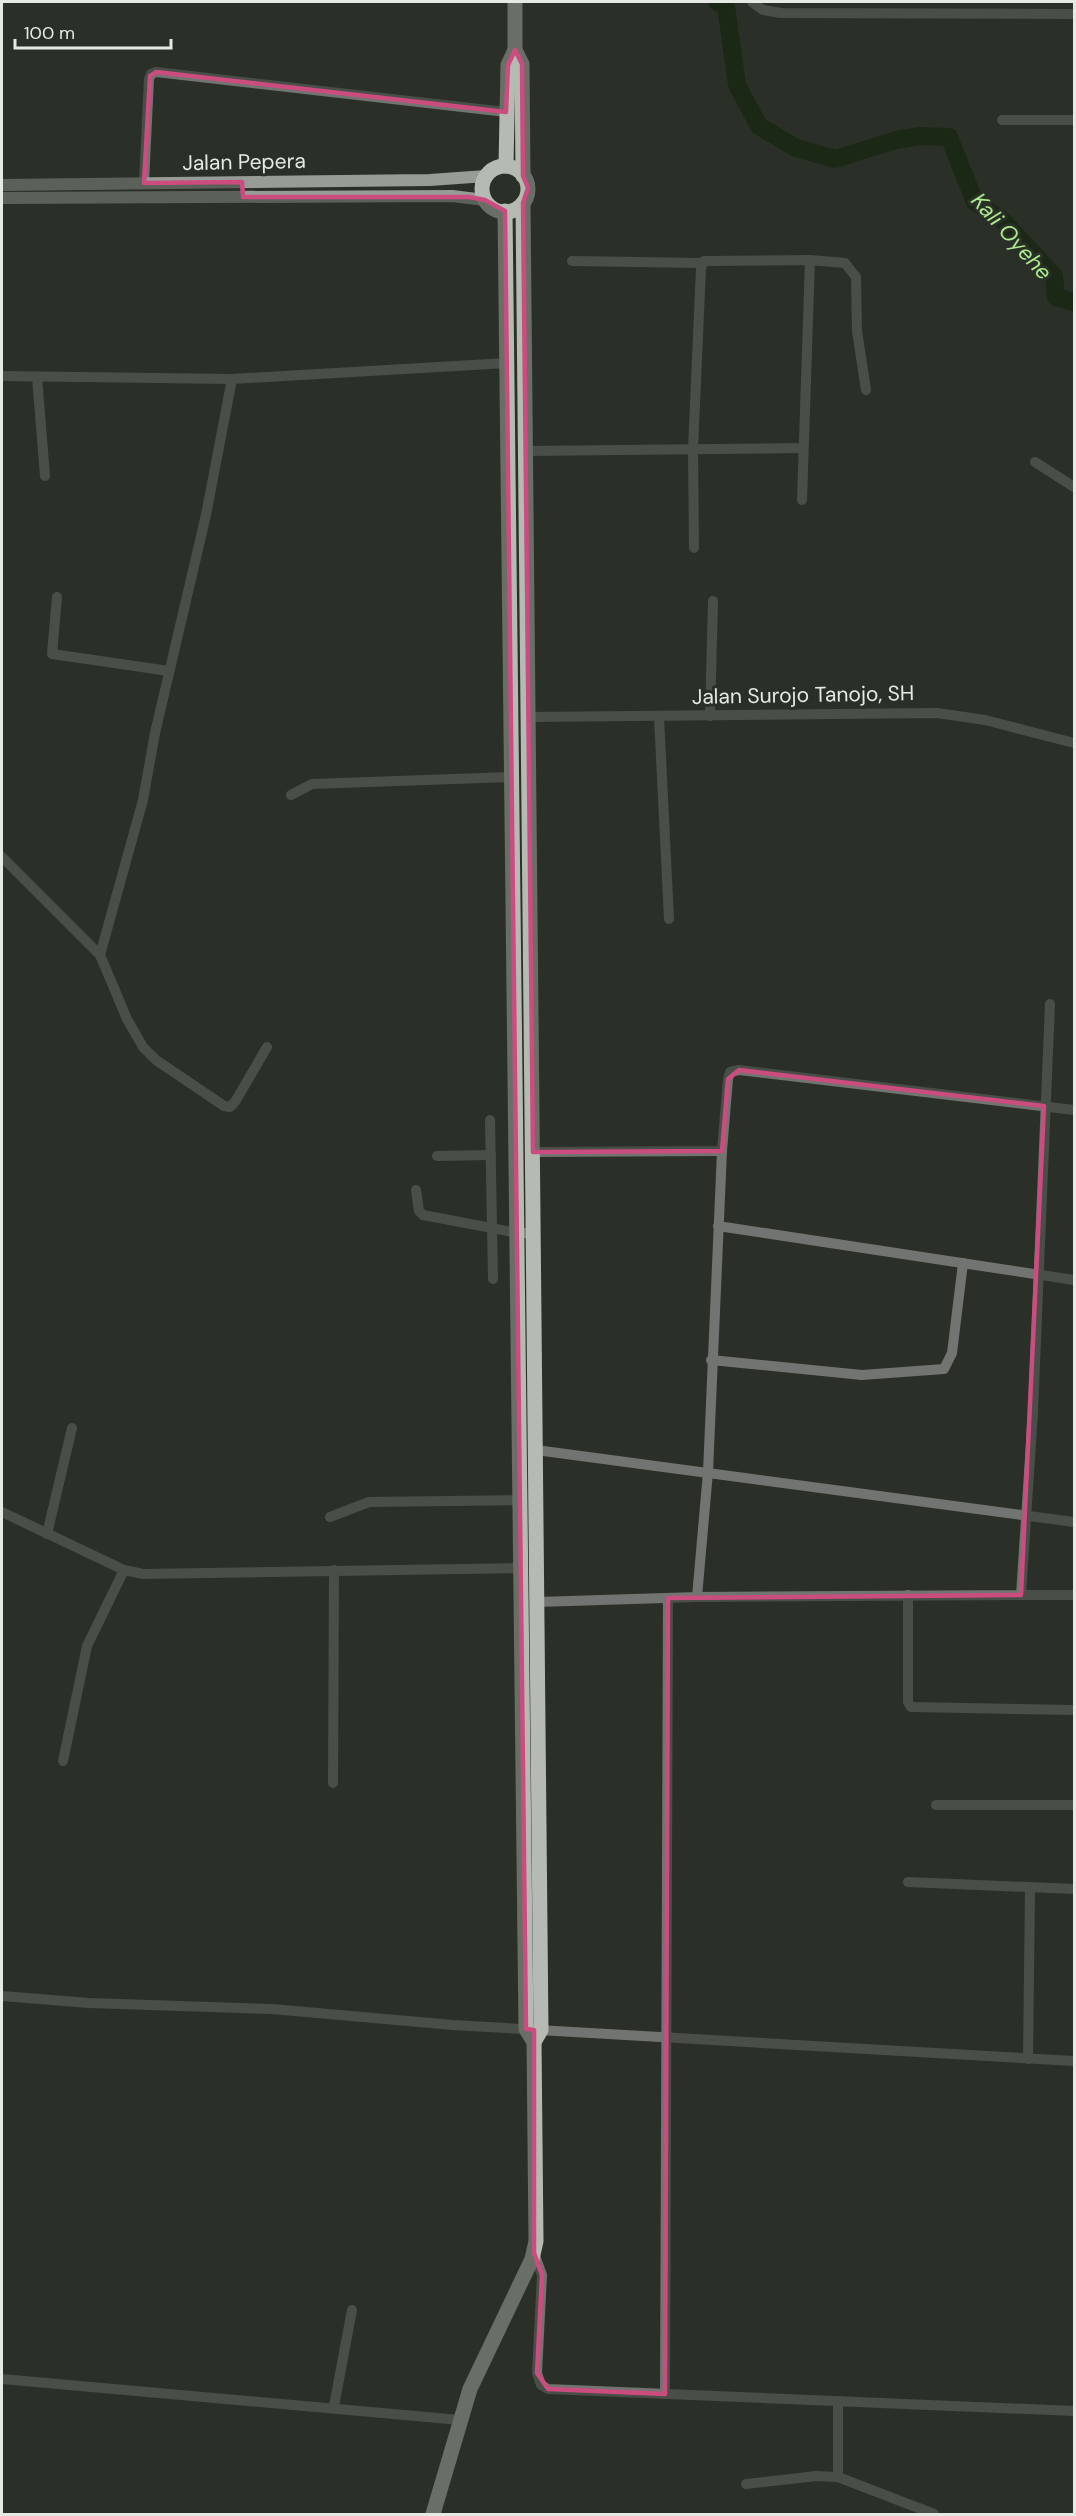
<svg xmlns="http://www.w3.org/2000/svg" width="1076" height="2516" font-family="'DM Sans',sans-serif">
<style>
.lines{fill:none;stroke-linecap:round;stroke-linejoin:round}
.river{stroke:#0a2101;stroke-width:18}
.minor{stroke:#717470;stroke-width:10}
.secondary{stroke:#989c96;stroke-width:12}
.primary{stroke:#b5bbb3;stroke-width:15}
.marked{fill:none;stroke:#cb4c7e;stroke-width:4.5;stroke-linejoin:round}
.labels{text-anchor:middle;stroke-width:6;stroke-linejoin:round;paint-order:stroke}
.street-label{font-size:21px;fill:#e6eae5;stroke:#2a2f28}
.water-label{font-size:22px;font-style:italic;fill:#abea8e;stroke:#2a2f28}
</style>
<rect width="100%" height="100%" fill="#2a2f28"/>
<g class="lines">
<path class="river" d="M 717,2 L 726,6 L 737,85 L 759,126 L 796,148 L 835,159 L 896,140 L 921,136 L 949,137 L 975,202 L 1001,219 L 1054,276 L 1056,297 L 1074,302"/>
<g class="minor">
<path d="M 752,2 L 763,10 L 781,13 L 1074,14"/>
<path d="M 1002,120 L 1074,120"/>
<path d="M 144,183 L 149,79 L 151,74 L 156,72 L 506,112"/>
<path d="M 572,261 L 702,263"/>
<path d="M 2,376 L 232,379 L 507,363"/>
<path d="M 37,377 L 45,476"/>
<path d="M 232,379 L 206,515 L 155,733 L 143,800 L 100,955 L 127,1019 L 143,1047 L 156,1060 L 224,1106 L 230,1107 L 235,1102 L 267,1047"/>
<path d="M 526,451 L 803,448"/>
<path d="M 1035,462 L 1074,487"/>
<path d="M 802,500 L 810,260"/>
<path d="M 694,548 L 693,449 L 701,268 L 704,261 L 810,260 L 845,263 L 856,277 L 857,331 L 866,390"/>
<path d="M 57,597 L 52,654 L 169,671"/>
<path d="M 710,716 L 713,601"/>
<path d="M 529,717 L 937,713 L 985,720 L 1074,743"/>
<path d="M 659,717 L 669,919"/>
<path d="M 291,795 L 312,784 L 512,777"/>
<path d="M 2,857 L 100,955"/>
<path d="M 490,1120 L 493,1279"/>
<path d="M 533,1152 L 722,1151 L 728,1079 L 730,1072 L 739,1070 L 1074,1110"/>
<path d="M 437,1156 L 491,1155"/>
<path d="M 416,1190 L 419,1211 L 423,1215 L 518,1233 L 534,1233"/>
<path d="M 718,1226 L 1074,1280"/>
<path d="M 711,1360 L 862,1375 L 944,1369 L 952,1353 L 963,1263"/>
<path d="M 536,1450 L 1074,1522"/>
<path d="M 2,1512 L 124,1570 L 143,1574 L 522,1568"/>
<path d="M 330,1517 L 369,1502 L 521,1500"/>
<path d="M 47,1534 L 72,1428"/>
<path d="M 908,1595 L 908,1702 L 911,1707 L 1074,1710"/>
<path d="M 1021,1595 L 1074,1595"/>
<path d="M 697,1597 L 708,1472 L 722,1151"/>
<path d="M 537,1602 L 697,1597 L 1021,1595 L 1033,1412 L 1050,1004"/>
<path d="M 63,1761 L 87,1646 L 124,1570"/>
<path d="M 333,1783 L 334,1570"/>
<path d="M 936,1805 L 1074,1805"/>
<path d="M 908,1882 L 1074,1889"/>
<path d="M 2,1996 L 89,2003 L 272,2009 L 453,2025 L 1074,2061"/>
<path d="M 1028,2059 L 1030,1888"/>
<path d="M 534,2253 L 542,2275 L 537,2373 L 541,2385 L 548,2389 L 1074,2411"/>
<path d="M 2,2379 L 460,2420"/>
<path d="M 665,2394 C 664,2128 667,1863 668,1598"/>
<path d="M 838,2402 L 838,2477"/>
<path d="M 334,2406 L 352,2310"/>
<path d="M 746,2484 L 816,2476 L 838,2477 L 934,2514"/>
</g>
<g class="secondary">
<path d="M 2,185 L 430,180 L 486,176"/>
<path d="M 2,198 L 452,196 L 485,200"/>
</g>
<g class="primary">
<path d="M 515,50 L 522,64 L 523,176"/>
<path d="M 506,166 L 508,65 L 515,50 L 515,2"/>
<circle cx="505" cy="189" r="23"/>
<path d="M 523,203 L 541,2030 L 534,2042"/>
<path d="M 433,2514 L 470,2389 L 532,2259 L 536,2241 L 534,2042 L 526,2029 L 505,211"/>
</g>
</g>
<path d="M0 0H1076V2516H0ZM 515,50 L 522,64 L 523,176 L 528,188 L 523,203 L 533,1152 L 722,1151 L 728,1079 L 739,1070 L 1044,1106 L 1021,1595 L 668,1598 L 665,2394 L 548,2389 L 537,2373 L 542,2275 L 534,2253 L 534,2030 L 526,2029 L 505,211 L 485,200 L 469,197 L 243,197 L 242,182 L 144,183 L 150,76 L 156,72 L 506,112 L 508,65 Z" fill="#2a2f28" fill-opacity=".55" fill-rule="evenodd"/>
<path class="marked" d="M 515,50 L 522,64 L 523,176 L 528,188 L 523,203 L 533,1152 L 722,1151 L 728,1079 L 739,1070 L 1044,1106 L 1021,1595 L 668,1598 L 665,2394 L 548,2389 L 537,2373 L 542,2275 L 534,2253 L 534,2030 L 526,2029 L 505,211 L 485,200 L 469,197 L 243,197 L 242,182 L 144,183 L 150,76 L 156,72 L 506,112 L 508,65 Z"/>
<g class="labels">
<g class="street-label">
<text transform="translate(244 162) rotate(-1)" y="7">Jalan Pepera</text>
<text transform="translate(803 695) rotate(-1)" y="7">Jalan Surojo Tanojo, SH</text>
</g>
<g class="water-label">
<text transform="translate(1012 236) rotate(48)" y="8">Kali Oyehe</text>
</g>
</g>
<rect width="1076" height="2516" fill="none" stroke="#e6eae5" stroke-width="6"/>
<path d="M15 39v9h156v-9" fill="none" stroke="#e6eae5" stroke-width="3"/>
<text x="24" y="39" font-size="18" fill="#e6eae5" stroke="#2a2f28" stroke-width="4.5" paint-order="stroke">100 m</text>
</svg>
